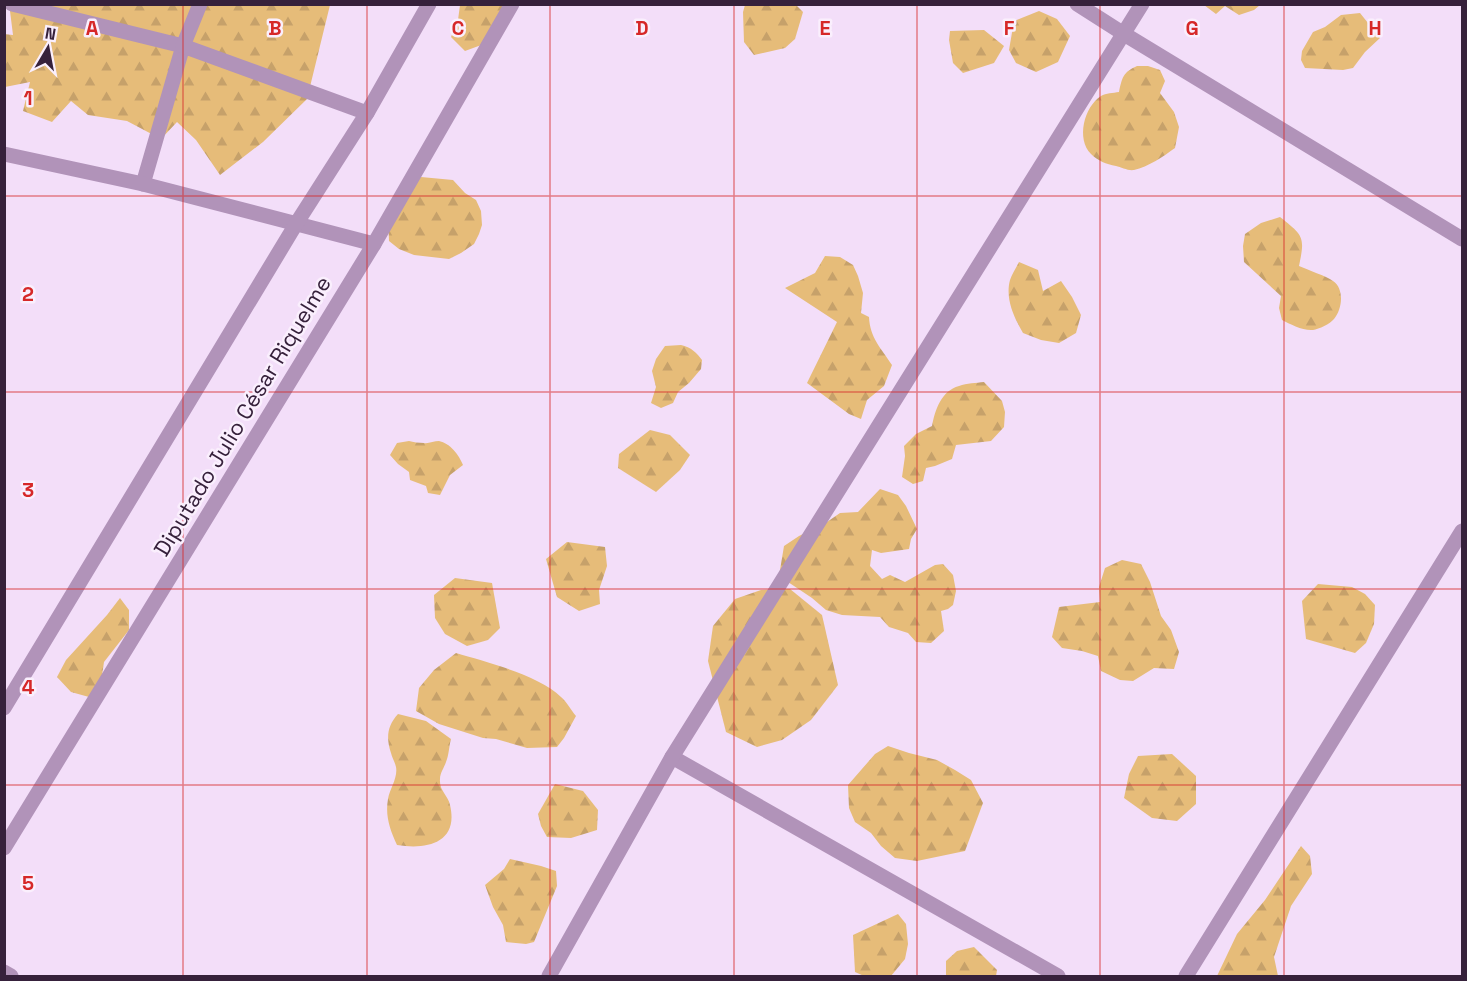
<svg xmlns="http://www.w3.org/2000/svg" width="1467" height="981" font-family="'Space Grotesk',sans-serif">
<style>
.forest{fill:url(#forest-firs)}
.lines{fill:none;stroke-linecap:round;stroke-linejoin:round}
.service{stroke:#b193b9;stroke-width:15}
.minor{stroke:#b193b9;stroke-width:15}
.tertiary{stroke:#b193b9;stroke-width:15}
.grid{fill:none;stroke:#d62828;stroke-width:1.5;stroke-opacity:0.55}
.labels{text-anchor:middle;stroke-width:5;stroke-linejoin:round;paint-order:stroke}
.street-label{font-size:22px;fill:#36213b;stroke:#faeffd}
.grid-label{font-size:20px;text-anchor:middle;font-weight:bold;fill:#d62828;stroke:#faeffd;stroke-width:5;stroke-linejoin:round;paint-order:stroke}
</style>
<defs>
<pattern id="forest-firs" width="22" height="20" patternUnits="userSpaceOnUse" patternTransform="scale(1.5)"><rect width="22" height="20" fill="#e6bc79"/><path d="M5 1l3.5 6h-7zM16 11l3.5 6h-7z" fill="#c6a16a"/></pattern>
</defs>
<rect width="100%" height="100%" fill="#f3def9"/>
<g class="forest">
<path d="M 22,5 L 330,5 L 307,99 L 263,142 L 220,175 L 196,140 L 177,122 L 161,139 L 127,121 L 88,115 L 71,101 L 52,122 L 23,111 L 30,82 L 5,87 L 4,34 L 13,35 L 10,11 Z"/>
<path d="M 460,5 L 517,5 L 484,44 L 465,51 L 451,37 L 458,20 Z"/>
<path d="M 796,5 L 803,12 L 795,39 L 785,48 L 754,55 L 744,42 L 743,12 L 745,5 Z"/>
<path d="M 1204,5 L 1260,5 L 1254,10 L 1239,15 L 1225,6 L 1216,14 Z"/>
<path d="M 1039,11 L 1057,19 L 1070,36 L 1058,62 L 1036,72 L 1016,63 L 1009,50 L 1014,21 Z"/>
<path d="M 1360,13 L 1380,38 L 1365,52 L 1353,68 L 1343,70 L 1305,68 L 1301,60 L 1302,51 L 1313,32 L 1325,27 L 1341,15 Z"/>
<path d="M 984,30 L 1004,46 L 994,63 L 963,73 L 953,63 L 949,40 L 950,31 Z"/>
<path d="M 1137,66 L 1148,66 L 1160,70 L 1165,81 L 1160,93 L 1174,112 L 1179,127 L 1175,148 C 1164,156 1148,167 1134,170 C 1128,171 1121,167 1116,166 C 1106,164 1098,161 1091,154 C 1076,139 1084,107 1101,96 C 1106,93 1113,93 1119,92 C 1122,78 1123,72 1137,66 Z"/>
<path d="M 421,177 L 453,180 L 465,193 L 476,200 L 481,211 L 482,225 L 479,234 L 474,244 L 461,253 L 449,259 L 414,255 L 399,249 L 389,241 L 388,214 L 402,191 Z"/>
<path d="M 1280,217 C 1304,236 1305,237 1299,266 C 1308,270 1326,276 1333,281 C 1345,289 1342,310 1334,319 C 1330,324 1319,329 1313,330 C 1303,331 1290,324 1282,320 L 1279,308 L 1281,296 L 1244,262 L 1243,246 L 1245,234 L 1261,223 Z"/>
<path d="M 825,256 L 840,257 L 853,265 L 858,276 L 863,293 L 861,313 L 869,317 C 870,338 881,348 892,365 L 884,386 L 867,400 L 861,419 L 849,414 L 807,383 L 837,322 L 785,288 L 815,273 Z"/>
<path d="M 1019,262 L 1038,270 L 1043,291 L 1061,281 L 1072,297 L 1081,315 L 1076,333 L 1059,343 L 1041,340 L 1023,333 C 1014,317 1005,299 1010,280 C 1012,274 1016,268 1019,262 Z"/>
<path d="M 681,345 C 691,347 697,353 702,360 L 701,369 L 689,383 L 678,392 L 673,403 L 661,408 L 651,403 L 656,387 L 652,371 L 656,359 L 665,346 Z"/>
<path d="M 984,382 L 1002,401 L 1005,412 L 1004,427 L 991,441 L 956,445 L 952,459 L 935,466 L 926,468 L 923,481 L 913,484 L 902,477 L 905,456 L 904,446 L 916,434 L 932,426 C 935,410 941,391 959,386 C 967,383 976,383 984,382 Z"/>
<path d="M 650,430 L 670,435 L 690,455 L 680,470 L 656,492 L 618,468 L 619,454 Z"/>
<path d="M 409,441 C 413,442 419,443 424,443 C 428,444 434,441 439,441 C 450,443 459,455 463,465 L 450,475 L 440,495 L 428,493 L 426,486 L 410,480 L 409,472 L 398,464 L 390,455 L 397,443 Z"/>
<path d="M 880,489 L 898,495 L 906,506 L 917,529 L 911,539 L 909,549 L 881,553 L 872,550 L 870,566 L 882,579 L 890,575 L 905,582 L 935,565 L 943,564 L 953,575 L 956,591 L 953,605 L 948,609 L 941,611 L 944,631 L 931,643 L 916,642 L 908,633 L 889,627 L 880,617 L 842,615 L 826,610 L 812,598 L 779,576 L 784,546 L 799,536 L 827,522 L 840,513 L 858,512 Z"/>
<path d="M 567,542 L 605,547 L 607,566 L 599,590 L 600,604 L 579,611 L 557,597 L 546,559 Z"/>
<path d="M 1122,560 L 1141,564 L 1150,582 L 1161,616 L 1171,630 L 1179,652 L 1174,669 L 1154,668 L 1133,681 L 1120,680 L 1101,671 L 1098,656 L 1082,651 L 1062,648 L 1052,637 L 1059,607 L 1100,602 L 1099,587 L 1105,568 Z"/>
<path d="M 455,578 L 492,583 L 500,628 L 488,640 L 467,646 L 445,634 L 435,618 L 434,595 Z"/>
<path d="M 1318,584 L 1352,587 L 1365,594 L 1375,605 L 1374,624 L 1366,643 L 1355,653 L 1306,639 L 1302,601 Z"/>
<path d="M 790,589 L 822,615 L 838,685 L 811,720 L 782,740 L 757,747 L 726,732 L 708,661 L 713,626 L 735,599 L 761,590 Z"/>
<path d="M 120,598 L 129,610 L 129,630 L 104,662 L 101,682 L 89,697 L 71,692 L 57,677 L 66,660 L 107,615 Z"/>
<path d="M 456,653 C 486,662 539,675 561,697 C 567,702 571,710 576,716 L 564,738 L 557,747 L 527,748 L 496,739 L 483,738 L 439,724 L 416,711 L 419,688 L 434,670 Z"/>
<path d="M 398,714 L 426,721 L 451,739 C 449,746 449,755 446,762 C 444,768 440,773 440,779 C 439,791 448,795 450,805 C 459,843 427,850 397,845 C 390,830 385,816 388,799 C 390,788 398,778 396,767 C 395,762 392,758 391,753 C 386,738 387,726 398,714 Z"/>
<path d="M 888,746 L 909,753 L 937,760 L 955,770 L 971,780 L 983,803 L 965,851 L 917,861 L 895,858 L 881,846 L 871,833 L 855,822 L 849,808 L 848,785 L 875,754 Z"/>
<path d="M 1172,754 L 1196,776 L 1196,804 L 1177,821 L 1152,818 L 1124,798 L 1129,774 L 1138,756 Z"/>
<path d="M 555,784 L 583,791 L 598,810 L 597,830 L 571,838 L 547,837 L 541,826 L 538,814 Z"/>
<path d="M 1301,846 L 1310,856 L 1312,874 L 1291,906 L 1274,957 L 1278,976 L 1217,976 L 1237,934 L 1265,900 Z"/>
<path d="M 510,859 L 541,866 L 556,871 L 557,886 L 534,942 L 526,944 L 506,942 L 503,925 L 493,907 L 485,885 L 504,869 Z"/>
<path d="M 898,914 L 906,924 L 908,944 L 905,959 L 891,976 L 864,976 L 855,972 L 853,935 Z"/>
<path d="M 974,947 L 997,970 L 996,976 L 946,976 L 946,961 L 957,951 Z"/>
</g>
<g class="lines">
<g class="service">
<path d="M 12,4 L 183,46 L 143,184"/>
<path d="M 200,4 L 183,46 L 367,113"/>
</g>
<g class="minor">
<path d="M 1077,4 L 1124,34 L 1462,239"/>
<path d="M 4,154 L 143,184 L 374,244"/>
<path d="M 672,757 L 1058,976"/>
<path d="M 4,972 L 11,976"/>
<path d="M 549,976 L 672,757 L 1142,4"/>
<path d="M 1186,976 L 1462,531"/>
</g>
<g class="tertiary">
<path d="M 4,708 L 296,224 L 367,113 L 429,4"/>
<path d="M 4,848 L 374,244 L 512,4"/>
</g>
</g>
<path class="grid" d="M 183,4 L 183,976M 367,4 L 367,976M 550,4 L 550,976M 734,4 L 734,976M 917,4 L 917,976M 1100,4 L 1100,976M 1284,4 L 1284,976M 4,196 L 1462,196M 4,392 L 1462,392M 4,589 L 1462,589M 4,785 L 1462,785"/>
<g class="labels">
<g class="street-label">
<text transform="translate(242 416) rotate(-59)" y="8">Diputado Julio César Riquelme</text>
</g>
</g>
<g class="grid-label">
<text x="92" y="35">A</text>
<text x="275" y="35">B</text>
<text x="458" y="35">C</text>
<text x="642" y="35">D</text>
<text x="825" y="35">E</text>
<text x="1009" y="35">F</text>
<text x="1192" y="35">G</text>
<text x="1375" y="35">H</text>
<text x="28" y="105">1</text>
<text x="28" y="301">2</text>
<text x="28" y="497">3</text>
<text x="28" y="694">4</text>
<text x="28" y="890">5</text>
</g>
<rect width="1467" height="981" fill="none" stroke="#36213b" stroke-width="12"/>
<g transform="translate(48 48) rotate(10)" stroke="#faeffd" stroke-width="4.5" paint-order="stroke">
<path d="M0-4.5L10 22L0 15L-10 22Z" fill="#36213b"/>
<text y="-9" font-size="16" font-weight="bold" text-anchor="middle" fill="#36213b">N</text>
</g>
</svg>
